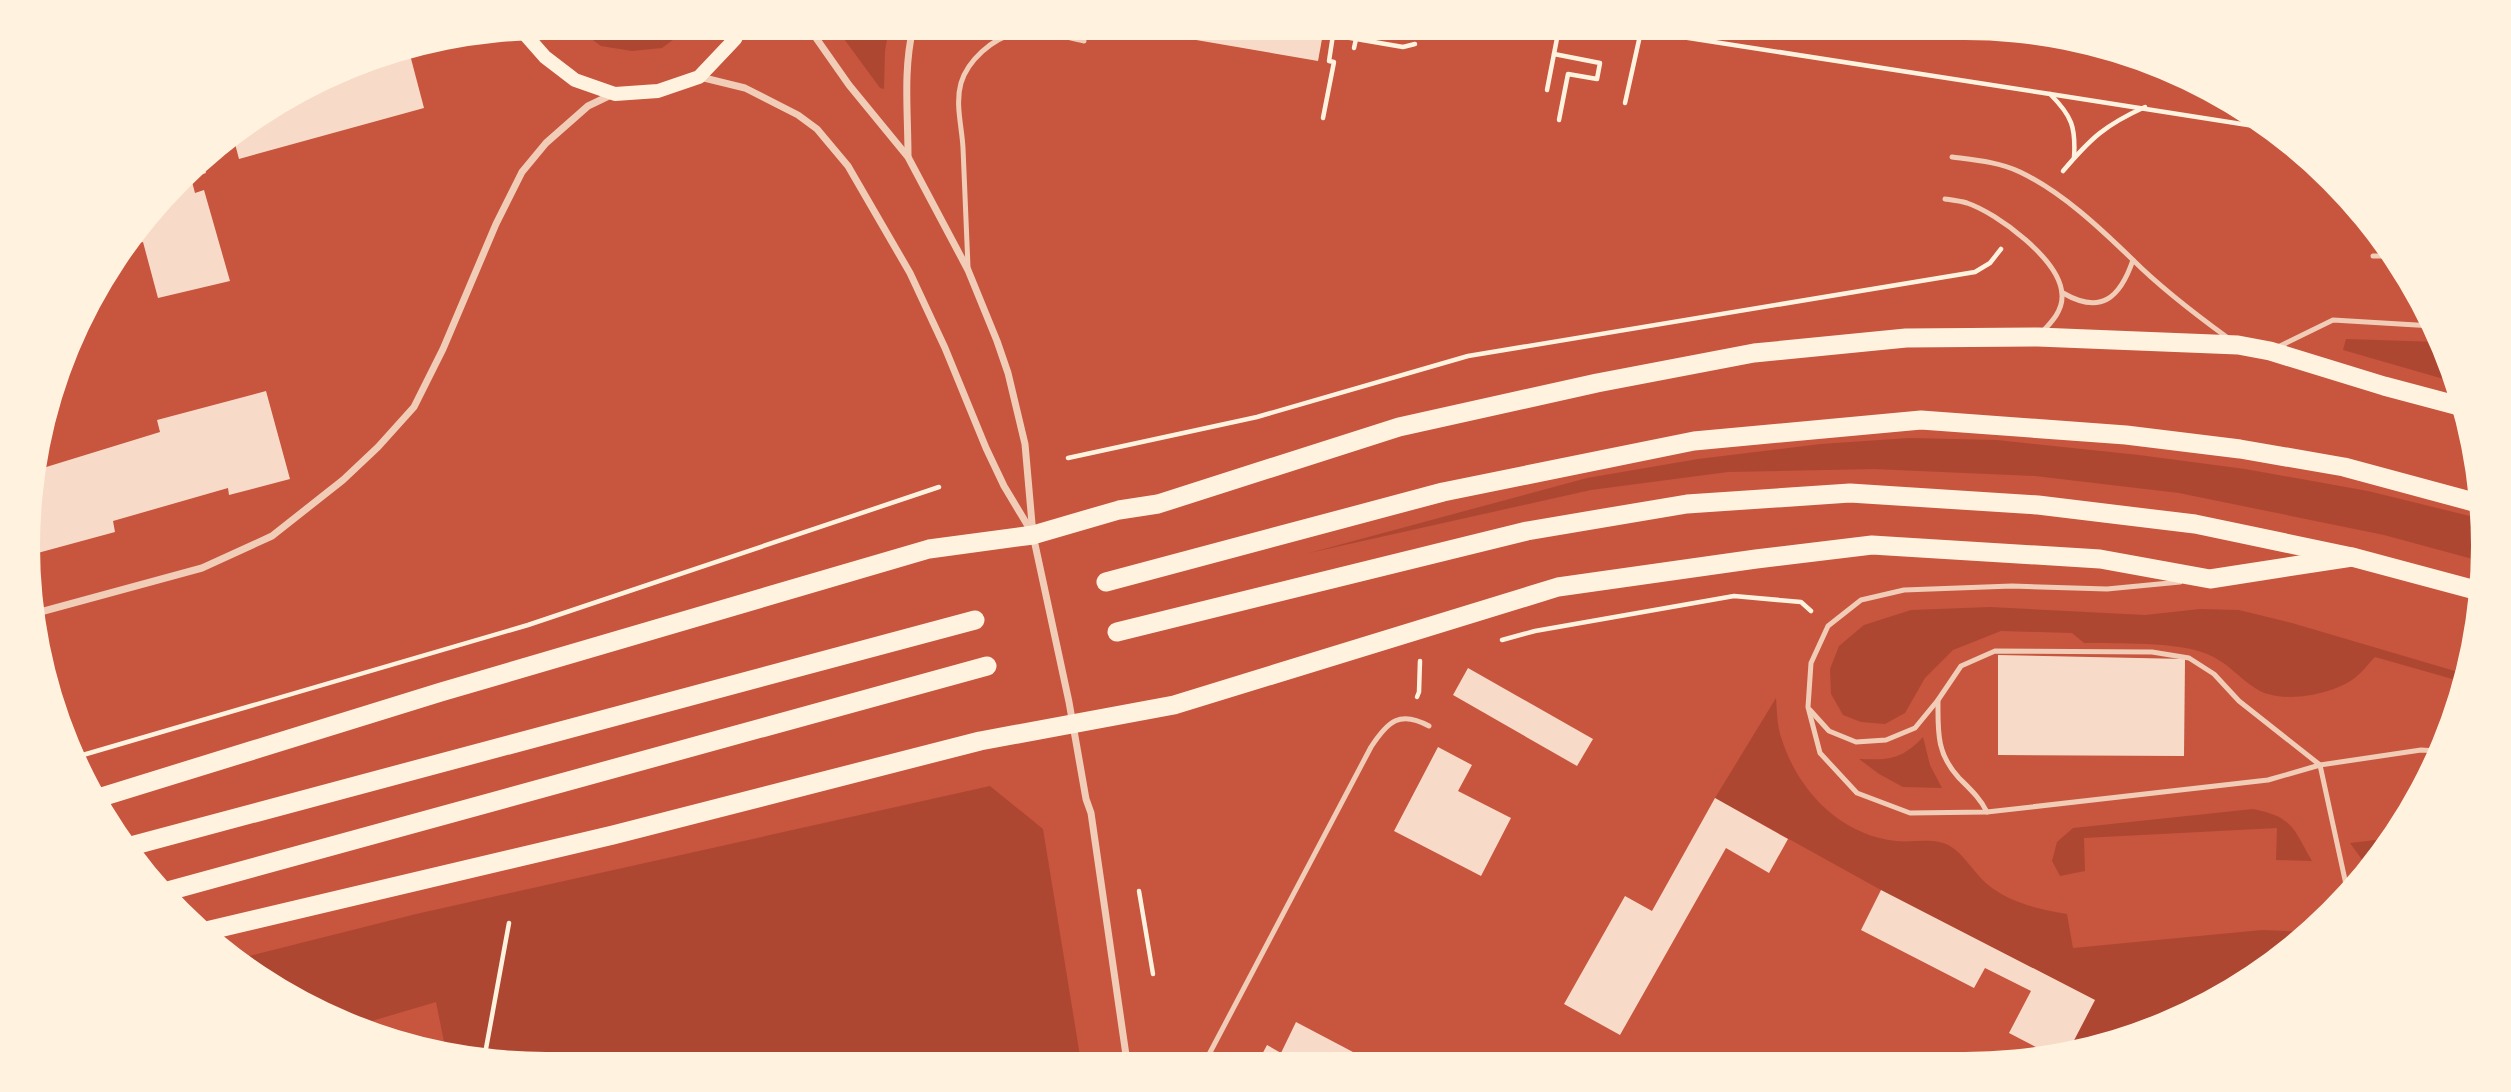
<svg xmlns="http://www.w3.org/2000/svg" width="2511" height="1092" font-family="Manrope,sans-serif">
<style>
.green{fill:#ae4732}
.building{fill:#f7dbc8}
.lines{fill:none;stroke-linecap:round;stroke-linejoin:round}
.path{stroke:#fff3e0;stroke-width:4.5}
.service{stroke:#f1ccb7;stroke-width:5}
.minor{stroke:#f1ccb7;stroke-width:7}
.secondary{stroke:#fff3e0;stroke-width:14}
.trunk{stroke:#fff3e0;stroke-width:19}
</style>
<rect width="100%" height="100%" fill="#c8553d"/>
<g class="green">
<path d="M 576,28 L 689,28 L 662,48 L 632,51 L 601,46 Z"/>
<path d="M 836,28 L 889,28 L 885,51 L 884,89 L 880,88 Z"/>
<path d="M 2346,339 L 2439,342 L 2454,382 L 2343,350 Z"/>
<path d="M 1909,438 L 1997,440 L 2139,455 L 2245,469 L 2368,491 L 2482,519 L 2480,561 L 2384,535 L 2179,493 L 2035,476 L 1873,469 L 1728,472 L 1591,490 L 1309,553 L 1587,478 L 1698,459 L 1821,444 Z"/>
<path d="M 1990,607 L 2145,615 L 2200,609 L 2239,610 L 2292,623 L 2465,674 L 2463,682 L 2375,657 C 2368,664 2361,674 2352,680 C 2330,695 2279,705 2255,688 C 2238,677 2227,662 2207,654 C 2175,641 2119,644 2084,643 L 2072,633 L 2001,631 L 1953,650 L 1925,678 L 1905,713 L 1885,724 L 1861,722 L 1843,715 L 1831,694 L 1830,669 L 1839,646 L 1864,625 L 1911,610 Z"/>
<path d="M 1776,698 C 1777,711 1777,727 1782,740 C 1799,792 1841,835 1896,841 C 1914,843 1934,837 1950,846 C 1964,854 1974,873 1987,884 C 2010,903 2038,909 2067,914 L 2073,948 L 2262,930 L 2310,932 L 2164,1024 L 2069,1050 L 2095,1000 L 1881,890 L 1715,798 Z"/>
<path d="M 1923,737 L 1930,765 L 1942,788 L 1903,787 L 1879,774 L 1859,759 C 1889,760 1901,760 1923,737 Z"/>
<path d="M 990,786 L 1043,829 L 1081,1062 L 546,1064 L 445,1047 L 436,1002 L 355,1026 L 287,995 L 237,959 L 416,914 Z"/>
<path d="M 2253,809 C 2293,817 2293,828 2312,861 L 2276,860 L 2277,828 L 2084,838 L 2085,871 L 2060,876 L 2052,861 L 2057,842 L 2073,828 Z"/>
<path d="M 2392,838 L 2369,864 L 2363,861 L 2350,843 Z"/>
</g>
<g class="building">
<path d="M 1138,28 L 1324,28 L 1318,61 L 1138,30 Z"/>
<path d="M 409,51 L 424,108 L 239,159 L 233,136 L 287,97 L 379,56 Z"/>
<path d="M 202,159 L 206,173 L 191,178 L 195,193 L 204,190 L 230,281 L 158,298 L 143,242 L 133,244 Z"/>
<path d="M 266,391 L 290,479 L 229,495 L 228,488 L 113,521 L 115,532 L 34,554 L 37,457 L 40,457 L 43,468 L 160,432 L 157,420 Z"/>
<path d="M 1998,655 L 2185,659 L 2184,756 L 1998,755 Z"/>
<path d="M 1468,668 L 1593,739 L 1577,766 L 1453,695 Z"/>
<path d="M 1438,747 L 1472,765 L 1458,791 L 1511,818 L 1481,876 L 1394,831 Z"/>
<path d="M 1715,798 L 1788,839 L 1769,873 L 1726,848 L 1620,1035 L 1564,1004 L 1625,896 L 1652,911 Z"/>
<path d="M 1881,890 L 2095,1000 L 2069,1050 L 2051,1055 L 2009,1033 L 2031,991 L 1985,968 L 1974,988 L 1861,930 Z"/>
<path d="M 1296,1022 L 1372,1062 L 1258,1062 L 1267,1045 L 1281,1053 Z"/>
</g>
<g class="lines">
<g class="path">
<path d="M 1334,28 L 1333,35 L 1403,47 L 1415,44"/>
<path d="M 1624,28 L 2050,94 C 2072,116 2076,127 2074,158"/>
<path d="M 1354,48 L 1356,39"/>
<path d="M 1554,54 L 1600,63 L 1597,79 L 1568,74 L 1559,120"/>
<path d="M 1547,90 L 1559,28"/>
<path d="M 2050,94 L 2267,128"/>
<path d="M 1625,103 L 1641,31"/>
<path d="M 1323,118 L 1334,62 L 1329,61 L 1333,35"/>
<path d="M 2063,171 C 2091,138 2105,125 2145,107"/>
<path d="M 1068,458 L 1257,417 L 1468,356 L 1975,272 L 1990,263 L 2001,249"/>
<path d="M 1502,640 L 1535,631 L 1734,596 L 1801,602 L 1811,611"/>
<path d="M 1417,697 L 1419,692 L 1420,661"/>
<path d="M 76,757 L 528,625 L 939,487"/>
<path d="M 1139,891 L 1153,974"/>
<path d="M 485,1054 L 509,923"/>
</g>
<g class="service">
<path d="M 1952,157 C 1975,160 1999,162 2020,172 C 2062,192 2100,228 2133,260 C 2162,289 2195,314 2228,338"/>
<path d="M 1945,199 C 1952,200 1960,201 1967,203 C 1997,213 2061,260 2062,295 C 2063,310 2052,322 2042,332"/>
<path d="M 2373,256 L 2392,256"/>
<path d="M 968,267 C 966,227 965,187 963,148 C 962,127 955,104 961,83 C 968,60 992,39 1015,33 C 1036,27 1063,37 1084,41"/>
<path d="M 2063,293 C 2101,315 2120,298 2133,260"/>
<path d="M 2278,347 L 2333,320 L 2433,326"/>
<path d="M 2180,582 L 2107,589 L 2012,586 L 1904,590 L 1861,600 L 1828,626 L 1811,663 L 1808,707 L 1820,753 L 1857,793 L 1910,813 L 1987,812 L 2268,780 L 2320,765 L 2421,750 L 2437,751"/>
<path d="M 1938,700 C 1938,731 1936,753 1959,778 C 1970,789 1980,798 1987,812"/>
<path d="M 1810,710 L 1829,731 L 1856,742 L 1886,740 L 1915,728 L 1938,700 L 1961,666 L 1995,651 L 2152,652 L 2189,658 L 2214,674 L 2239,701 L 2320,765 L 2347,889"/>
<path d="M 1205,1062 L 1371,747 C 1388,721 1400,710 1429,726"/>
</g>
<g class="minor">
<path d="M 809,28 L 849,85 L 908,157 L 968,270 L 997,341 L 1008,373 L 1025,444 L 1033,535 L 1069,702 L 1086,799 L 1091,813 L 1127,1062"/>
<path d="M 700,77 L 745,88 L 798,115 L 817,129 L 848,166 L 910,273 L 945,348 L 986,448 L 1004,486 L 1031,531"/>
<path d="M 908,156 C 908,112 903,71 913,28"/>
<path d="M 33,614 L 202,568 L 272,536 L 343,480 L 378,447 L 414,407 L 443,349 L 496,224 L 522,172 L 546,143 L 588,106 L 613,94"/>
</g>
<path class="secondary" d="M 523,32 L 545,57 L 575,80 L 615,94 L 658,91 L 699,77 L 735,39 L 741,28"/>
<g class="trunk">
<path d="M 1106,582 L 1443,492 L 1694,441 L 1921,420 L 2126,435 L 2240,449 L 2344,467 L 2481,504"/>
<path d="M 1117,632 L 1527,531 L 1687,504 L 1850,493 L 2038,505 L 2195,524 L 2352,557 L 2479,591"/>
<path d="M 95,799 L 441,692 L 929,549 L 1033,535 L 1119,510 L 1158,504 L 1399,427 L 1597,383 L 1754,353 L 1906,338 L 2038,337 L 2238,345 L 2270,351 L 2384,386 L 2463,407"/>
<path d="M 131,846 L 975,620"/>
<path d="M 168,891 L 987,666"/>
<path d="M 202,932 L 613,835 L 980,741 L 1174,705 L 1558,587 L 1756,559 L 1872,545 L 2100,559 L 2210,579 L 2352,557"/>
</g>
</g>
<path d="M0 0H2511V1092H0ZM546 40H1965A506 506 0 0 1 2471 546V546A506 506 0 0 1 1965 1052H546A506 506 0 0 1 40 546V546A506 506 0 0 1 546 40Z" fill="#fff3e0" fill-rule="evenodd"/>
</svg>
